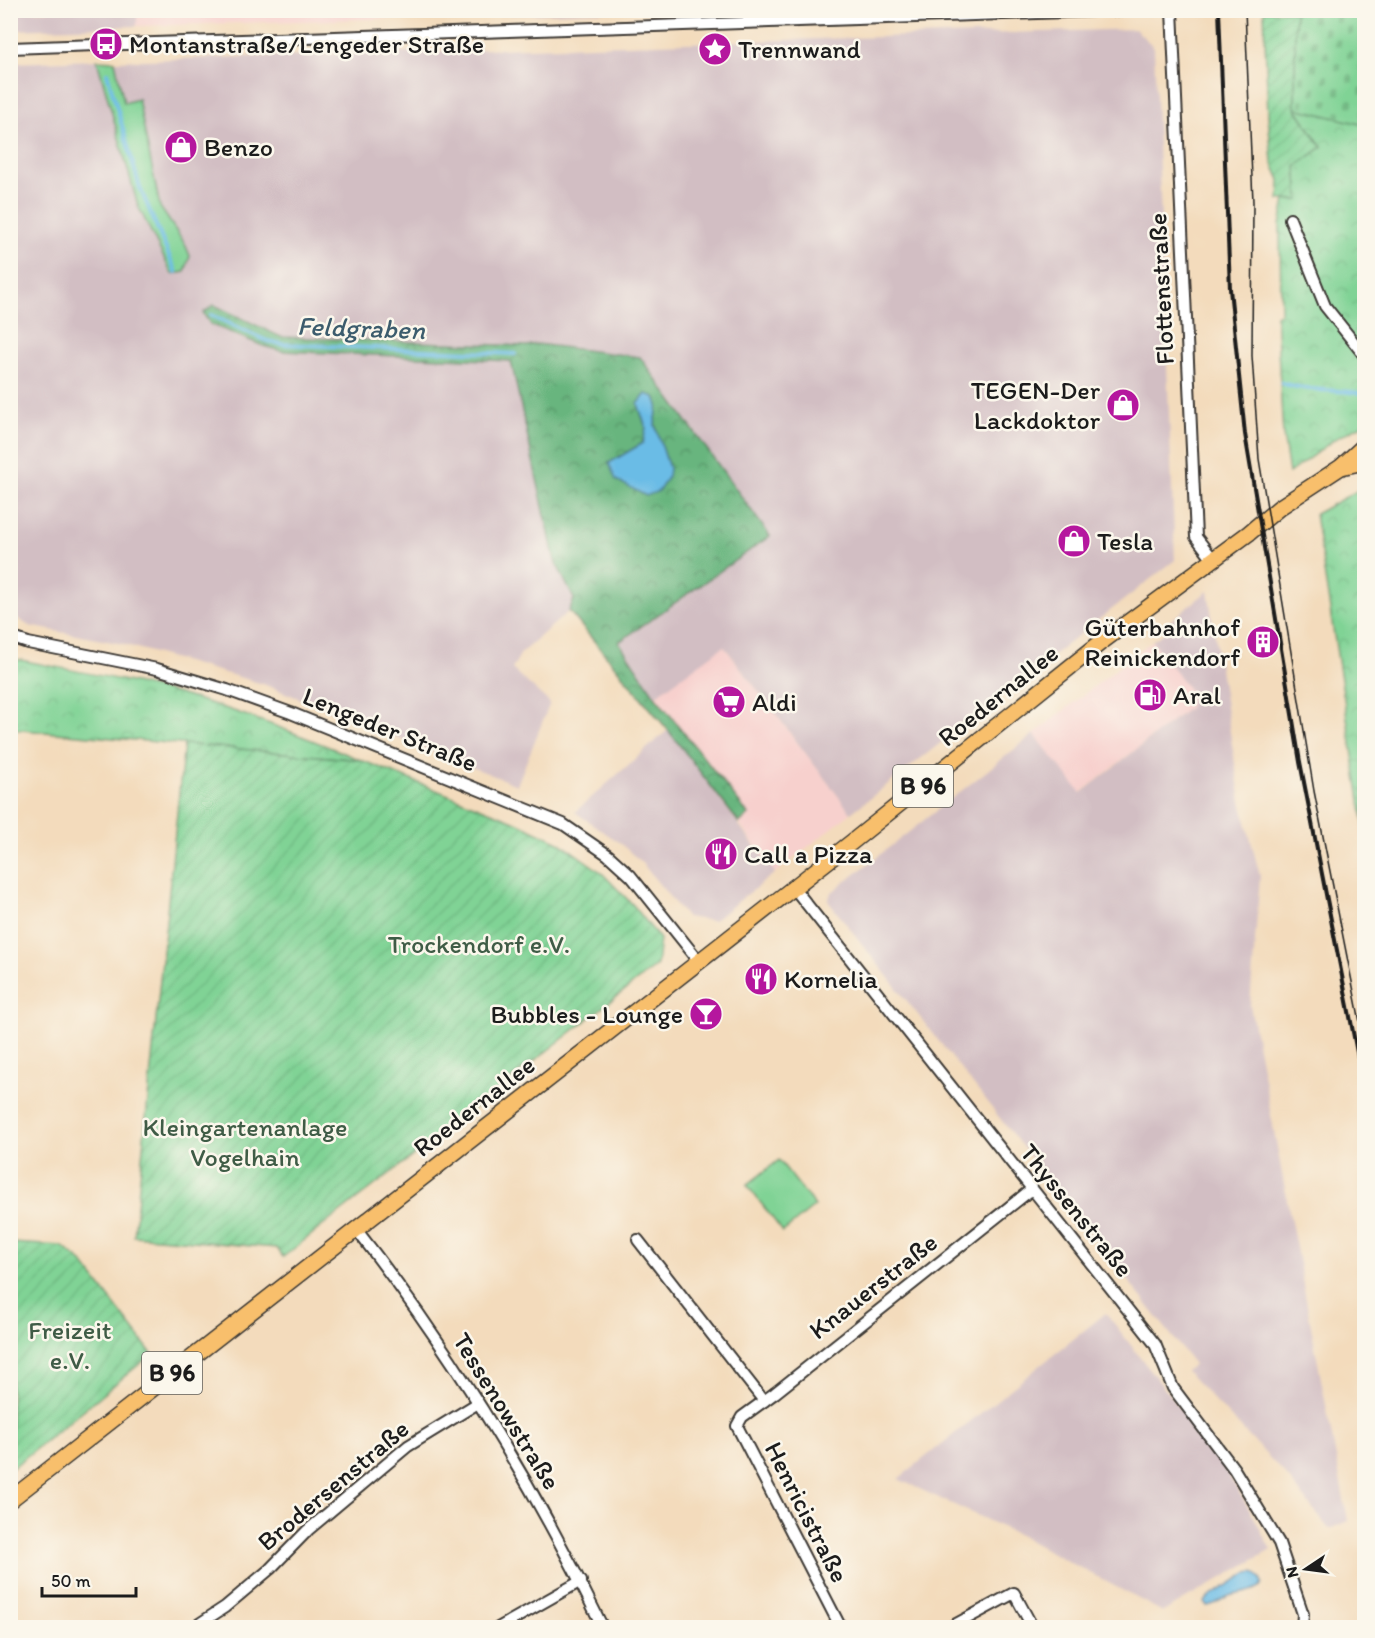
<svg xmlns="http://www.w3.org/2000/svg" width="1375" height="1638" font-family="Itim,sans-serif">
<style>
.built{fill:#f7d0cd}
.industrial{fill:#d2bec3}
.grass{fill:#80d395;stroke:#4e7858;stroke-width:1.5}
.forest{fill:url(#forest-crowns);stroke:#42684d;stroke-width:1.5;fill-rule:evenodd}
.cemetery{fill:url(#cemetery-stones);stroke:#4e7858;stroke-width:1.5}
.park{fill:url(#park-crowns);stroke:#4e7858;stroke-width:1.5}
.garden{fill:url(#garden-furrows);stroke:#4e7858;stroke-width:1.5}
.water{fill:#6bbce6;stroke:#446c81;stroke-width:1.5}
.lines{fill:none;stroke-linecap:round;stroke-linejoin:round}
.stream{stroke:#6bbce6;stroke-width:4}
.minor-casing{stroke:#3c3934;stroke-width:14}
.primary-casing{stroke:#3c3934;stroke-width:18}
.minor{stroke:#fff;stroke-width:10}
.primary{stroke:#f8bf6c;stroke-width:15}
.tram{stroke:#1c1c1c;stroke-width:1.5}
.rail{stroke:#1c1c1c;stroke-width:4}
.labels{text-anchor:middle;stroke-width:5;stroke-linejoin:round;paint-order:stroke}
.shield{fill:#fbf7ec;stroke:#5f5e5a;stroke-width:1.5}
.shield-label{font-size:24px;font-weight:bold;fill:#1c1c1c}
.poi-label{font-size:26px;fill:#1c1c1c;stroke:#fbf7ec;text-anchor:start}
.street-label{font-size:26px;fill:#1c1c1c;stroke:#fbf7ec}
.park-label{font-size:26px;fill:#3f5c46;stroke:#fbf7ec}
.water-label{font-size:27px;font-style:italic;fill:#3c5c6d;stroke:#fbf7ec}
</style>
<defs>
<pattern id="forest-crowns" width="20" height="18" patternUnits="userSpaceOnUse" patternTransform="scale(1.5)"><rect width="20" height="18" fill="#68b57e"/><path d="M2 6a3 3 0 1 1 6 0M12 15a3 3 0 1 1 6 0" fill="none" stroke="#559266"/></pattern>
<pattern id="cemetery-stones" width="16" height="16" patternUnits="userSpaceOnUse" patternTransform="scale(1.5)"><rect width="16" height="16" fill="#80d395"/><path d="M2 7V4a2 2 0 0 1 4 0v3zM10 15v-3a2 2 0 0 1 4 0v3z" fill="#6eb580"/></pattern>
<pattern id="park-crowns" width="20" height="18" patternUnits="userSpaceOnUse" patternTransform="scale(1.5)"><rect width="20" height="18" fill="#80d395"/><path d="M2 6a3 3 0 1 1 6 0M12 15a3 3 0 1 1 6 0" fill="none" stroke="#6eb580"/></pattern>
<pattern id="garden-furrows" width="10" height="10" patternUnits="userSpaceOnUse" patternTransform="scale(1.5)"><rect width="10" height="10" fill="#80d395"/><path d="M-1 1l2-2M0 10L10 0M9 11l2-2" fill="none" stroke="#6eb580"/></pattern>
</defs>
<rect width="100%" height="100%" fill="#fbf7ec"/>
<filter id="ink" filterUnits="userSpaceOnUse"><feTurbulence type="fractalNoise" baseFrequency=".0167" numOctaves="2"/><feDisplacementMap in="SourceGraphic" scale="12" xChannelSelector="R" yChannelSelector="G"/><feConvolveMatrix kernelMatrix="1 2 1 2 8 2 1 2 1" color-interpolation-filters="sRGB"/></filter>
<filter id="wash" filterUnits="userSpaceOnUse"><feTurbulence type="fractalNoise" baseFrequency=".008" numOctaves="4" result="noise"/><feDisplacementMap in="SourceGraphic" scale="24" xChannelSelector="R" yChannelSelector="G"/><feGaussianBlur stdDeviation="1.35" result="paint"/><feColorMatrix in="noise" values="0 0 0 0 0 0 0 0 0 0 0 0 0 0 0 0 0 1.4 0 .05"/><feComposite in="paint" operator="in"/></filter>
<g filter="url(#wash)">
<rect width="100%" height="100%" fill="#f3dbbc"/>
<g class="built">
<path d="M 137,10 L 473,11 L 473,16 L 137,26 Z"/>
<path d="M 1152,641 L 1191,692 L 1189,708 L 1080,793 L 1034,734 Z"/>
<path d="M 723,645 L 851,813 L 775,873 L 739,823 L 749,815 L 655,696 Z"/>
</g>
<g class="industrial">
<path d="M 10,11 L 137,11 L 137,26 L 11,30 Z"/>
<path d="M 473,11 L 473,10 L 637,11 L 473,16 Z"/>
<path d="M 1135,29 L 1154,47 L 1175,560 L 851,813 L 724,646 L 655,696 L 619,641 L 770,536 L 537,344 L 527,346 L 281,337 L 214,305 L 210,324 L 263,346 L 281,351 L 512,361 L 555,561 L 574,599 L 569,611 L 521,653 L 512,669 L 550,703 L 517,785 L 263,684 L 123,644 L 29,626 L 11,614 L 11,63 L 97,60 L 138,206 L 172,274 L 185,244 L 160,207 L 138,100 L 124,103 L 115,61 Z"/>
<path d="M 1208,591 L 1241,802 L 1260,876 L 1250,1005 L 1348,1521 L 1329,1529 L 1285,1474 L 1186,1371 L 1194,1364 L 828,901 L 831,893 L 1034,734 L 1081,793 L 1189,708 L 1191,692 L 1152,641 L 1168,630 L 1165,625 Z"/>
<path d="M 668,730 L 775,873 L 713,921 L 686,917 L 642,863 L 620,843 L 575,812 Z"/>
<path d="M 1106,1313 L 1218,1458 L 1253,1515 L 1271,1550 L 1163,1612 L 1015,1533 L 898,1479 Z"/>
</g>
<g class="grass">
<path d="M 97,60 L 115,61 L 124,103 L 138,99 L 160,207 L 185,244 L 190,256 L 185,272 L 172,274 L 138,206 Z"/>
<path d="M 779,1160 L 815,1206 L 783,1232 L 747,1185 Z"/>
</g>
<path class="forest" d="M 214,305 L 281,337 L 527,346 L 537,344 L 640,357 L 770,536 L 619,642 L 655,696 L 749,815 L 739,823 L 668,730 L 569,611 L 574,599 L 555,561 L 511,361 L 281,351 L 263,346 L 210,324 L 203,313 ZM 638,404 L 658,405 L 655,425 L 669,468 L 609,463 L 643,443 L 646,428 Z"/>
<path class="cemetery" d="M 1295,11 L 1364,11 L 1364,125 L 1295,108 Z"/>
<g class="park">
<path d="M 1295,108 L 1364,125 L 1364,424 L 1338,437 L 1289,473 L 1283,435 L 1276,315 L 1281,312 L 1280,225 L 1285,200 L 1299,200 L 1296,166 L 1322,147 Z"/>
<path d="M 1364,487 L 1364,826 L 1315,514 Z"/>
<path d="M 10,658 C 70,670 131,680 189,697 C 248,714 305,737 361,760 L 11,729 Z"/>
</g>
<g class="garden">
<path d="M 1264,11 L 1295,11 L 1295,108 L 1322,147 L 1296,166 L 1299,200 L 1279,200 L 1280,180 L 1272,162 L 1268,116 Z"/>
<path d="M 184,744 L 361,760 L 514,821 L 559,842 L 601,872 L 634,906 L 660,939 L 657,965 L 283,1257 L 277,1248 L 134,1236 Z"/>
<path d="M 11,1243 L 62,1246 L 82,1262 L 152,1354 L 11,1469 Z"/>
</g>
<g class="water">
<path d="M 646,394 L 655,397 L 658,405 L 655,425 L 669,468 L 668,476 L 659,491 L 646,496 L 616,480 L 609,463 L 643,443 L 646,428 L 638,404 Z"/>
<path d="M 1254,1572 C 1278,1591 1238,1593 1229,1596 C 1221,1599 1215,1606 1207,1606 L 1205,1602 L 1208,1598 L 1247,1573 Z"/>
</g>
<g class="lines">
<g class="stream">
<path d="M 107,73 L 140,188 L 176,272"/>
<path d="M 211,315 L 267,341 L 282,344 L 515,354"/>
<path d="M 1281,383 C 1309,392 1336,389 1364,394"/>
</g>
</g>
</g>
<g filter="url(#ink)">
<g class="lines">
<defs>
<g id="minor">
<path d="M 1172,10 L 1196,537 L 1213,559"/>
<path d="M 10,48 L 1123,10"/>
<path d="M 1290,219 L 1325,306 L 1364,355"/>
<path d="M 10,637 L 28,643 L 157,669 L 227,690 L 291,713 L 563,824 L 608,855 L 631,876 L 699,961"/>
<path d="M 794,888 L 1155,1344 L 1173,1388 L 1234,1469 L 1279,1543 L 1303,1614 L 1302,1628"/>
<path d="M 356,1229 C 452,1352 535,1487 603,1628"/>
<path d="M 638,1240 L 764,1401"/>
<path d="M 193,1628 L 225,1607 L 270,1569 L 308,1530 L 408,1446 L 478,1403"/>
<path d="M 498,1628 L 581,1581"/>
<path d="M 841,1628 L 737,1426 L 742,1417 L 775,1393 L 1032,1189"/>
<path d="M 949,1628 L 1014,1593 L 1033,1628"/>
</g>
<g id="primary">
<path d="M 1341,467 L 1364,462"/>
<path d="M 10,1500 L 852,842 L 1100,643 L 1249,533 L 1280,507 L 1341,467 L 1364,446"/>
</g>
</defs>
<use href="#minor" class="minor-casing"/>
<use href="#primary" class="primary-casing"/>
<use href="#minor" class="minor"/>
<use href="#primary" class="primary"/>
<path class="tram" d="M 1245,10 L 1253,202 L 1252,356 L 1259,459 L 1314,791 L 1364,1042"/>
<path class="rail" d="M 1219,10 L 1230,289 L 1245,434 L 1300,762 L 1364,1088"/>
</g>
</g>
<defs>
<symbol id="bus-disc" viewBox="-11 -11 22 22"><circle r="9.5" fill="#b5179e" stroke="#fbf7ec"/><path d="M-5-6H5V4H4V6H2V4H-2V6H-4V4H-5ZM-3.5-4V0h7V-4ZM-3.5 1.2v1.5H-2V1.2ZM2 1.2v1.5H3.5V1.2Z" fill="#fff"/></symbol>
<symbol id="sight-disc" viewBox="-11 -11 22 22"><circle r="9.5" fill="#b5179e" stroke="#fbf7ec"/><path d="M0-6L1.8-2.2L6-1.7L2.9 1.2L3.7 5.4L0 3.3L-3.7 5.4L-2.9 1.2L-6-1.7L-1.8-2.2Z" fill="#fff"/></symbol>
<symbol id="shop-disc" viewBox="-11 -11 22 22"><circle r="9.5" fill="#b5179e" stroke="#fbf7ec"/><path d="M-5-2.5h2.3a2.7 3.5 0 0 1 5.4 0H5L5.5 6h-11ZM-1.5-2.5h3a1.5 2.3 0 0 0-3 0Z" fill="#fff"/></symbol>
<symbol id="building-disc" viewBox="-11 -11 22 22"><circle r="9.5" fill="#b5179e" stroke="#fbf7ec"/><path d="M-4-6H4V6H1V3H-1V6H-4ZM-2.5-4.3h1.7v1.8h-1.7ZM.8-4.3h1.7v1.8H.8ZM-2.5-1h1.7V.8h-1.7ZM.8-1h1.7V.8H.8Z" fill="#fff"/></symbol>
<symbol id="fuel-disc" viewBox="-11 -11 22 22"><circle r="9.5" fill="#b5179e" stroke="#fbf7ec"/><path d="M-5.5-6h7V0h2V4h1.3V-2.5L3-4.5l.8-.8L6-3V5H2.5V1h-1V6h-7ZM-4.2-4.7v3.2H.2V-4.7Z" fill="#fff"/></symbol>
<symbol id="supermarket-disc" viewBox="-11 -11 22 22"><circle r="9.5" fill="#b5179e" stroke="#fbf7ec"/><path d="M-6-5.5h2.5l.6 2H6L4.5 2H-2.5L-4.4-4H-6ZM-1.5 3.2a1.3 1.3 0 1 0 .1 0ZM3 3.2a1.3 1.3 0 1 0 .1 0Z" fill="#fff"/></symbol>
<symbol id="restaurant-disc" viewBox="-11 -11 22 22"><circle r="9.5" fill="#b5179e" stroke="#fbf7ec"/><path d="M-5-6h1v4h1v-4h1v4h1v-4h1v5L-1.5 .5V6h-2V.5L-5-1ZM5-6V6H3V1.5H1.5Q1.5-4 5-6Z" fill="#fff"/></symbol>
<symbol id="bar-disc" viewBox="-11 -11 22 22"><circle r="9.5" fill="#b5179e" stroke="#fbf7ec"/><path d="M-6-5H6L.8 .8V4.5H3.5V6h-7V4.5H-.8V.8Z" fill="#fff"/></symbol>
</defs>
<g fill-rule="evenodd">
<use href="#bus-disc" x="87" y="25" width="38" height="38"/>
<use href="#sight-disc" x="696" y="30" width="38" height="38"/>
<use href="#shop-disc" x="162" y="128" width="38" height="38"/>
<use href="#shop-disc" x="1104" y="386" width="38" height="38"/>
<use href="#shop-disc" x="1055" y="522" width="38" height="38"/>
<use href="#building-disc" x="1244" y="623" width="38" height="38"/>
<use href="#fuel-disc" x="1131" y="676" width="38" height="38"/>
<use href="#supermarket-disc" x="710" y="683" width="38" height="38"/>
<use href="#restaurant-disc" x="702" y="835" width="38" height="38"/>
<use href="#restaurant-disc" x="742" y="960" width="38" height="38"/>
<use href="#bar-disc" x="687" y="995" width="38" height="38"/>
</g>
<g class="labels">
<g class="shield">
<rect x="893" y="765" width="60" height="42" rx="4.5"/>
<rect x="142" y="1352" width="60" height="42" rx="4.5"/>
</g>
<g class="shield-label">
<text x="923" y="794">B 96</text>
<text x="172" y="1381">B 96</text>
</g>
<g class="poi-label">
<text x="129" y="53">Montanstraße/Lengeder Straße</text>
<text x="738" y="58">Trennwand</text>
<text x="204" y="156">Benzo</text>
<text x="1100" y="399" text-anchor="end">TEGEN-Der<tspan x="1100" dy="30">Lackdoktor</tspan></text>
<text x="1097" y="550">Tesla</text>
<text x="1240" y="636" text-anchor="end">Güterbahnhof<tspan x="1240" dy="30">Reinickendorf</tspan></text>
<text x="1173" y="704">Aral</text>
<text x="752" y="711">Aldi</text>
<text x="744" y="863">Call a Pizza</text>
<text x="784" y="988">Kornelia</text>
<text x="683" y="1023" text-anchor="end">Bubbles - Lounge</text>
</g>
<g class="street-label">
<text transform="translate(1161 289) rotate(-93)" y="9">Flottenstraße</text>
<text transform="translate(998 695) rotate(-39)" y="9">Roedernallee</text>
<text transform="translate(390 729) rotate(22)" y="9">Lengeder Straße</text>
<text transform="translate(474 1106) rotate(-38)" y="9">Roedernallee</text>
<text transform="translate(1077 1210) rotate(51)" y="9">Thyssenstraße</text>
<text transform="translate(873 1286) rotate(-38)" y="9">Knauerstraße</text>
<text transform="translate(507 1411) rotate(58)" y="9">Tessenowstraße</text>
<text transform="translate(333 1485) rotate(-40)" y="9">Brodersenstraße</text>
<text transform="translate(807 1512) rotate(63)" y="9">Henricistraße</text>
</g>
<g class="park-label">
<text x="479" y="953">Trockendorf e.V.</text>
<text x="245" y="1136">Kleingartenanlage<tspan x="245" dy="30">Vogelhain</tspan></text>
<text x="70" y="1339">Freizeit<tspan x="70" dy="30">e.V.</tspan></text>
</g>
<g class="water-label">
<text transform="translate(361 328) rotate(2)" y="9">Feldgraben</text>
</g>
</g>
<rect width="1375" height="1638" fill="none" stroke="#fbf7ec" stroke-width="36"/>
<g transform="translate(1306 1569) rotate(257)" stroke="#fbf7ec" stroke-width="4.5" paint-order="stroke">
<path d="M0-4.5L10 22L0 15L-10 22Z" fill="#1c1c1c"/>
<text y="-9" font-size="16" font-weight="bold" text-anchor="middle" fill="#1c1c1c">N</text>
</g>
<path d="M42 1587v9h94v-9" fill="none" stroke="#1c1c1c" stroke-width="3"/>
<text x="51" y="1587" font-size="18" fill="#1c1c1c" stroke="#fbf7ec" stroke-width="4.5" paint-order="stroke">50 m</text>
</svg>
